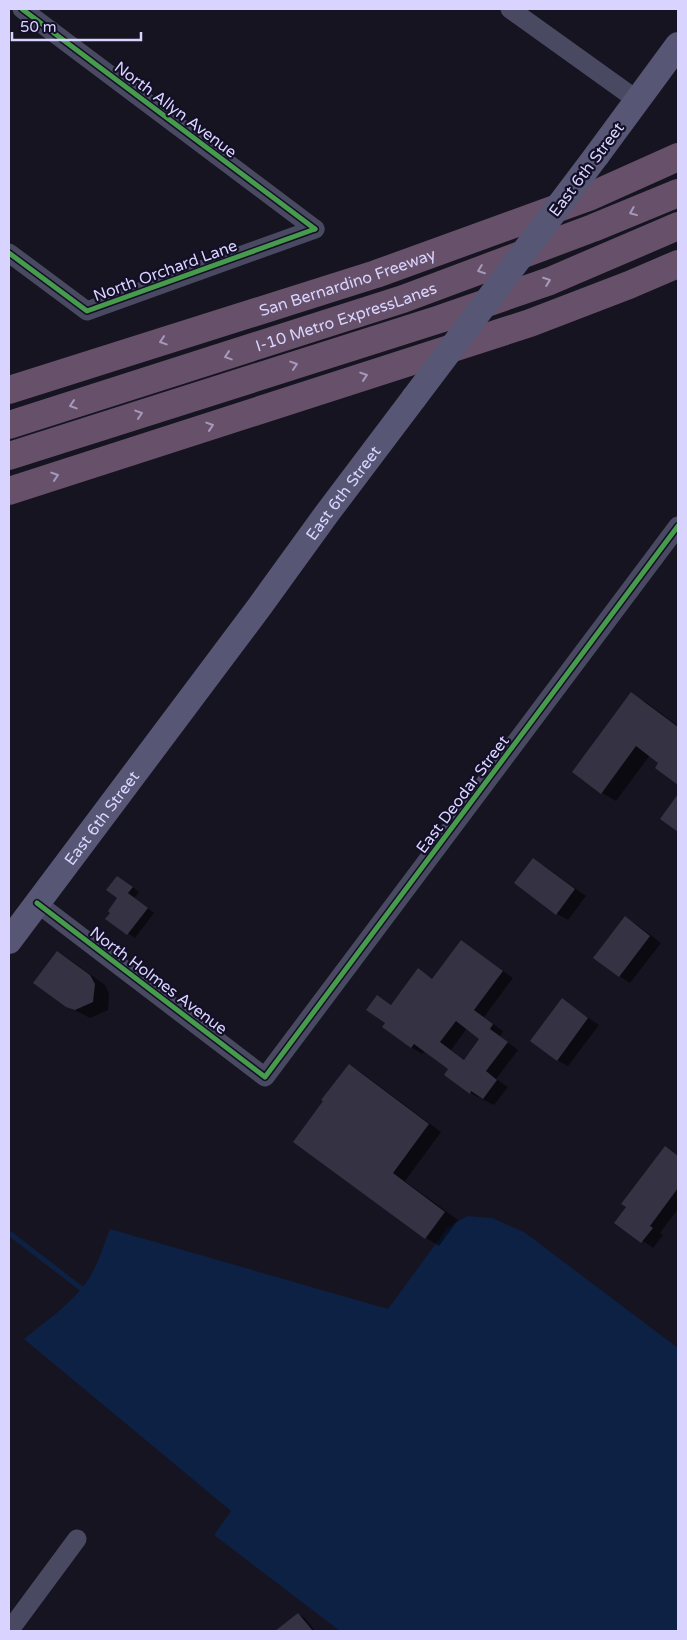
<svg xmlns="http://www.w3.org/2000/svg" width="687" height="1640" font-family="'Varela Round',sans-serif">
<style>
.water{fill:#0d2144}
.shadow{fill:#0007;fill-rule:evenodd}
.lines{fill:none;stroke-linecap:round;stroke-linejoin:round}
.stream{stroke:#0d2144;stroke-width:5}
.building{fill:#343243;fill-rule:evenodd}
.minor{stroke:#4a4962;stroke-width:19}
.secondary{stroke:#575674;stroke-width:26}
.motorway{stroke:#67516a;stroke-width:28}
.secondary-bridge{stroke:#575674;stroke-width:26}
.cycleway-casing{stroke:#130f26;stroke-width:8}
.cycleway{stroke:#469c4c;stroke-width:5}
.oneway{stroke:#a699bc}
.labels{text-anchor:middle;stroke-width:4.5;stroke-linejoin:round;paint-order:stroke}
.street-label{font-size:16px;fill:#d9d4ff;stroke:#130f26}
</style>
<rect width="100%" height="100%" fill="#161421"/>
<path class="water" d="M 467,1216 L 492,1218 L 524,1232 L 678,1348 L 678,1631 L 340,1631 L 214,1535 L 231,1511 L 24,1339 C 47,1320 75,1302 91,1275 C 99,1261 104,1244 110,1229 L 388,1309 L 448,1227 Z"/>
<g class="shadow">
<path d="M 631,694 L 646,702 L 678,726 L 678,783 L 657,767 L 660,763 L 650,755 L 616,801 L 602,793 Z"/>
<path d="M 533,859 L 544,866 L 586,896 L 568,920 L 557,914 Z"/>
<path d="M 125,881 L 139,892 L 134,898 L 154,913 L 135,938 L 107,919 L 119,898 Z"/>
<path d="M 625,918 L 636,924 L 661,943 L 630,983 L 619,976 Z"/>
<path d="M 461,941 L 513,978 L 484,1017 L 503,1031 L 500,1036 L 518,1050 L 496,1079 L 508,1087 L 494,1105 L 470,1093 L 445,1075 L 449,1069 L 425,1051 L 422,1054 L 411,1047 L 387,1023 L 378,996 L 392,1005 L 418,970 L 433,980 ZM 467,1028 L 481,1039 L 465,1060 L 451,1050 Z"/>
<path d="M 58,952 L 72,961 L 105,985 L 109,994 L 108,1010 L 90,1018 L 67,1006 Z"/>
<path d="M 562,1000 L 599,1025 L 568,1066 L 557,1060 Z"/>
<path d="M 349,1065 L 362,1073 L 441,1132 L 405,1181 L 458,1220 L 439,1246 L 426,1238 L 325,1101 Z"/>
<path d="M 665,1148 L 678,1156 L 678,1209 L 660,1233 L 663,1235 L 653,1248 L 616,1222 Z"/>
<path d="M 298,1614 L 305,1618 L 315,1631 L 277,1631 Z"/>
</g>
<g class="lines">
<path class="stream" d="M 9,1233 L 82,1289"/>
</g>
<g class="building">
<path d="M 631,692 L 678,727 L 678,785 L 655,768 L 658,763 L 636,746 L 601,794 L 572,772 Z"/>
<path d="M 678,794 L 678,832 L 660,819 Z"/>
<path d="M 533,858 L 575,889 L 556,915 L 514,883 Z"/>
<path d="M 117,876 L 133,887 L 128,893 L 148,908 L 127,935 L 105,919 L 110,913 L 108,911 L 117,898 L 106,890 Z"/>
<path d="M 625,916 L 650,936 L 619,977 L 593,958 Z"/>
<path d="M 461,940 L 503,971 L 474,1010 L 493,1024 L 490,1029 L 508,1042 L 486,1071 L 497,1080 L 483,1099 L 471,1091 L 470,1094 L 444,1075 L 448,1069 L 414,1044 L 411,1048 L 382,1027 L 385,1023 L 366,1010 L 377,995 L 391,1005 L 418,968 L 432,979 ZM 456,1021 L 479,1039 L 464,1060 L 440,1042 Z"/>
<path d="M 57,951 L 90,975 L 95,984 L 93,1002 L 75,1010 L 66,1007 L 33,983 Z"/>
<path d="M 562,998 L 588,1018 L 557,1061 L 530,1041 Z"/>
<path d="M 349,1064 L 429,1124 L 393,1173 L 445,1212 L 425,1239 L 293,1142 L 323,1101 L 321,1100 Z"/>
<path d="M 665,1146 L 678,1156 L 678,1188 L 650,1226 L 653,1228 L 641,1243 L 614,1223 L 626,1207 L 621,1204 Z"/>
<path d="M 298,1613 L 313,1631 L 275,1631 Z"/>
</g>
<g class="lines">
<g class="minor">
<path d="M 22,9 L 315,229"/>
<path d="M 510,9 L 637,100"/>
<path d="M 9,253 L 87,311 L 315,229"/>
<path d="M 37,903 L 265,1077 L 678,526"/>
<path d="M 9,1631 L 77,1539"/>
</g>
<g class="secondary">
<path d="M 597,155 L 678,45"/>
<path id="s1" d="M 9,941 L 260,606 L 328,512 L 414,398"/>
</g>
<g class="motorway">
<path id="s2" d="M 9,390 L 376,274 L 591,196 L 678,157"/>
<path id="s3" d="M 9,425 L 403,299 L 593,228 L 678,193"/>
<path d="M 9,456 L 440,319 L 550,281 L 678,226"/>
<path d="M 9,491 L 530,323 L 629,285 L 678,264"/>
</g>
<path class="secondary-bridge" d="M 414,398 L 597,155"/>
<defs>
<g id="cycleway">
<path d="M 22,9 L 315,229"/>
<path d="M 9,253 L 87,311 L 315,229"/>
<path d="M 37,903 L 265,1077 L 678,526"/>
</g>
</defs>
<use href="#cycleway" class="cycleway-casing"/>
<use href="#cycleway" class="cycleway"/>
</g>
<defs><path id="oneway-chevron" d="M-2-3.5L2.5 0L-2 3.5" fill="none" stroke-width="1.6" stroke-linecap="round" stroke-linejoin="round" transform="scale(1.25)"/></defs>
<g class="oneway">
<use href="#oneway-chevron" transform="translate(633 212) rotate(158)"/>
<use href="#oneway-chevron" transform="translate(481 270) rotate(159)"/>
<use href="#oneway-chevron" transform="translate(547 281) rotate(-21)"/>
<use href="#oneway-chevron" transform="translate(163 341) rotate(162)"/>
<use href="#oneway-chevron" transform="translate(228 356) rotate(162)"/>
<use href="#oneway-chevron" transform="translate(294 365) rotate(-18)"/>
<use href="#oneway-chevron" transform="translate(364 376) rotate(-18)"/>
<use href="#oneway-chevron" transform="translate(73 405) rotate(162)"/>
<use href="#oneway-chevron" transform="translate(139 414) rotate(-18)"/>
<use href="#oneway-chevron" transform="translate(210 426) rotate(-18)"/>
<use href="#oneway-chevron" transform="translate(55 476) rotate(-18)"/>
</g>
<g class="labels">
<g class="street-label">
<text transform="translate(176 109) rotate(37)" y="6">North Allyn Avenue</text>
<text transform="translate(586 169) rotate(-53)" y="6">East 6th Street</text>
<text transform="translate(165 270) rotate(-20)" y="6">North Orchard Lane</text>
<text dy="6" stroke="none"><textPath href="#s2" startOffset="355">San Bernardino Freeway</textPath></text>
<text dy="6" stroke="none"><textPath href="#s3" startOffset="354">I-10 Metro ExpressLanes</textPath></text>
<text dy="6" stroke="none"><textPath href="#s1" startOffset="559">East 6th Street</textPath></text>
<text transform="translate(462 794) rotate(-53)" y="6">East Deodar Street</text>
<text dy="6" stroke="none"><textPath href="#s1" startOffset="154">East 6th Street</textPath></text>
<text transform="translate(159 980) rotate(37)" y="6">North Holmes Avenue</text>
</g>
</g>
<rect width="687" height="1640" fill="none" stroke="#d9d4ff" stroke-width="20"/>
<path d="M12 32v8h129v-8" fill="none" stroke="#d9d4ff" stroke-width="2.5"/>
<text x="20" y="32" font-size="15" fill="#d9d4ff" stroke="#130f26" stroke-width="4" paint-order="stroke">50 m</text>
</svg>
